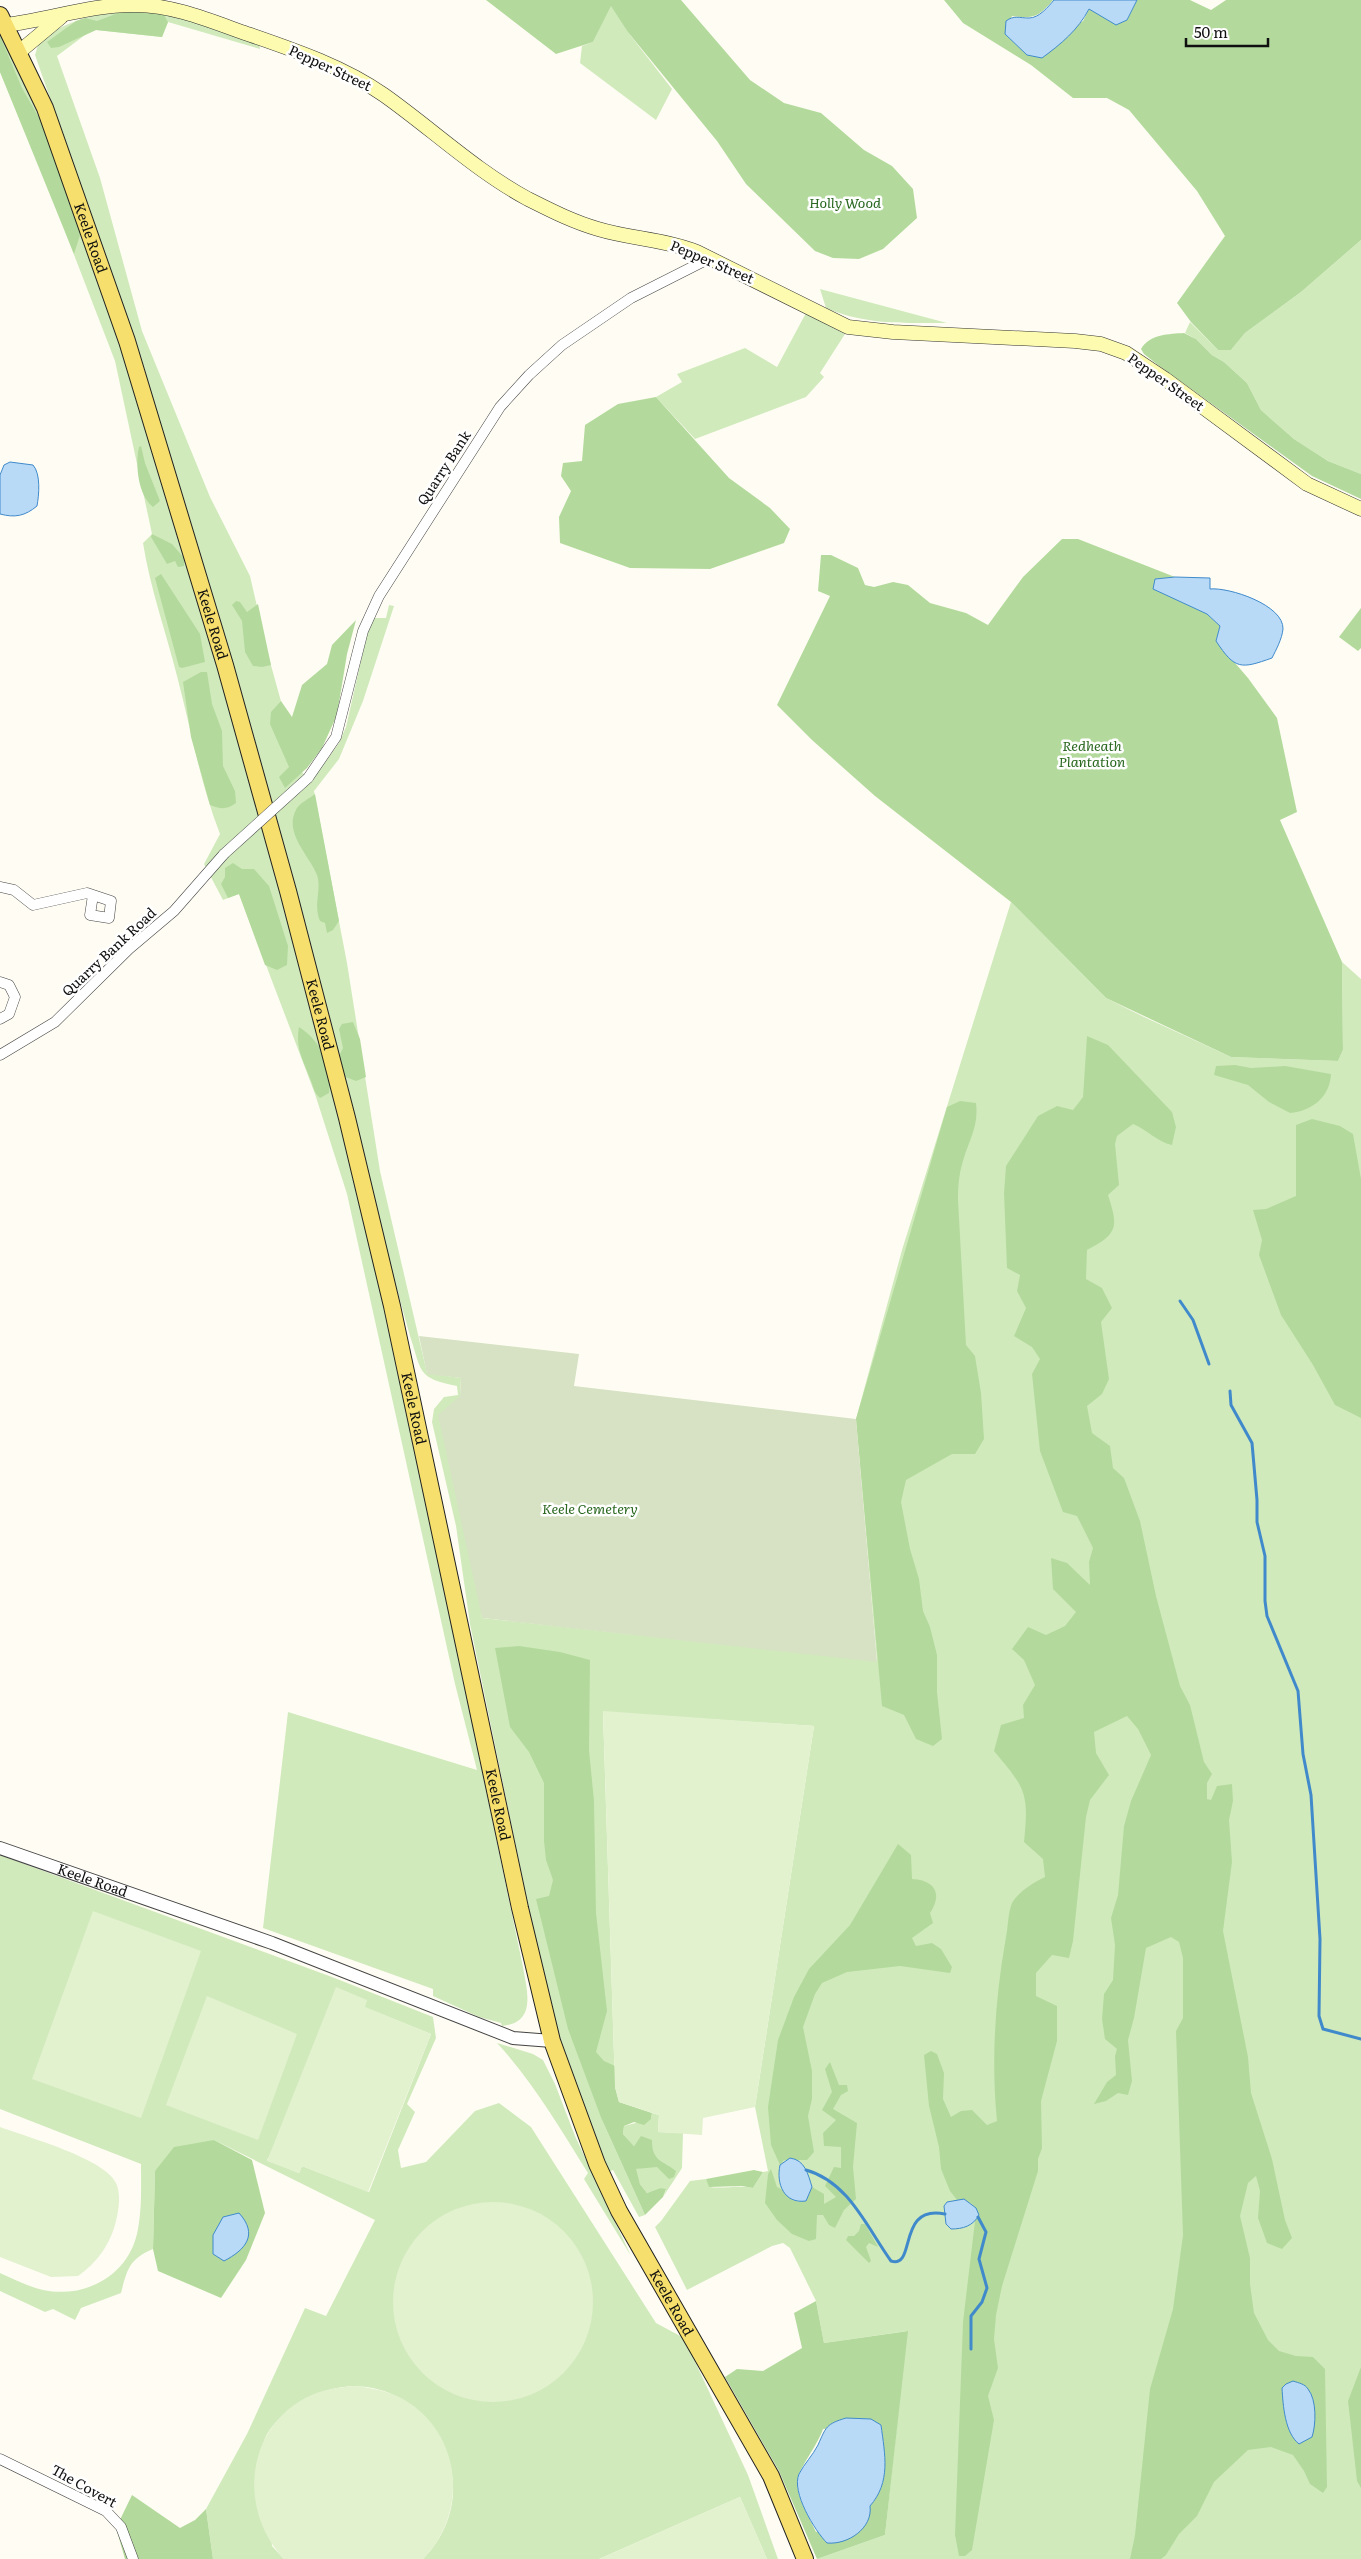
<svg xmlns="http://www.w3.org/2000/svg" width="1361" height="2559" font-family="Literata,serif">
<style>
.green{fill:#d0eabc;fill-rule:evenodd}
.forest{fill:#b3da9c;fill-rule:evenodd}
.cemetery{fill:#d6e2c3}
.pitch{fill:#e2f1ce}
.water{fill:#b8daf6;stroke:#408acc}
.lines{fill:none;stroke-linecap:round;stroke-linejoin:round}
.stream{stroke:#408acc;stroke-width:3}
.minor-casing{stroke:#434343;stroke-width:11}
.tertiary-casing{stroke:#434343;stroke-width:14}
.secondary-casing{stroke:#323232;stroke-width:15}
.primary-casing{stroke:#212121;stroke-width:18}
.minor{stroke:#fff;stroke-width:10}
.tertiary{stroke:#fff;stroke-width:12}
.secondary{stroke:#fdfbaf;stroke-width:14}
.primary{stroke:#f6df6c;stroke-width:16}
.minor-bridge-casing{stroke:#434343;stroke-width:11;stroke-linecap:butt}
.minor-bridge{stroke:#fff;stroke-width:10}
.labels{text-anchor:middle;stroke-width:5;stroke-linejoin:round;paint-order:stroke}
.street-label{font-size:14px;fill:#101010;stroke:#fff}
.park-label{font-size:14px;font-style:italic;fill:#2a6820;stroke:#fff}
</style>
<rect width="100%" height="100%" fill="#fffdf3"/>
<g class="green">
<path d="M 611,5 L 627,31 L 672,89 L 656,120 L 580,63 L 582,46 L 593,42 Z"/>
<path d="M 121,10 L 162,12 L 259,41 L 260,49 L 168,22 L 162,37 L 96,30 L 85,35 L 57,56 L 100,178 L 142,331 L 210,497 L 250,576 L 269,658 L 300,770 L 311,782 L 339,743 L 346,727 L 370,621 L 374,618 L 386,618 L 389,605 L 394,606 L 363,701 L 339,759 L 314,791 L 347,963 L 380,1171 L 427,1373 L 461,1378 L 460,1396 L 482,1618 L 877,1661 L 856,1419 L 902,1250 L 1011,902 L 1106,998 L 1142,1016 L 1231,1057 L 1338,1061 L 1343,1050 L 1342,962 L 1361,979 L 1361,2559 L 817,2559 L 885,2535 L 907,2331 L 824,2343 L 816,2301 L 790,2248 L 783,2243 L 772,2246 L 687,2290 L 655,2227 L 661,2221 L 690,2181 L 706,2179 L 710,2187 C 724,2189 738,2185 753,2188 L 763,2172 L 768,2171 L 755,2107 L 814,1726 L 603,1712 L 615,2087 L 602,2120 L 645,2215 L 639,2217 L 613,2170 L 607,2173 L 562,2052 L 542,1973 L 470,1624 L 456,1526 L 432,1422 L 434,1409 L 444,1397 L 458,1395 L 457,1386 C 417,1378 422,1372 410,1336 L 116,287 L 35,55 C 36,52 37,47 39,44 C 50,26 101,12 121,10 Z"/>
<path d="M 0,30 L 41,121 L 103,288 L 190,568 L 266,835 L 375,1259 L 523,1967 C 527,1991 537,2023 502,2026 L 501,2023 L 479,2017 L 433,1996 L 433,1989 L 263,1928 L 288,1712 L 477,1770 L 455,1684 L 347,1194 L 315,1094 L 239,894 L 223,900 L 204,864 L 220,834 C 200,783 191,729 177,676 C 166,632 150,588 143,543 L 152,534 L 115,361 L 49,190 L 0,72 Z"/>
<path d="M 1361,240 L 1361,474 L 1328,461 L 1294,439 L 1261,410 L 1247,383 L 1224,362 L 1212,355 L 1196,339 L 1185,333 L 1190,322 L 1218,350 L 1231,350 L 1245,333 L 1301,292 Z"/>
<path d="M 820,289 L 947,323 C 904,323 865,325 826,308 Z"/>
<path d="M 806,313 L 845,334 L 820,373 L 824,377 L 806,397 L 695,439 L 656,397 L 682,382 L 677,374 L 745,348 L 777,367 Z"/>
<path d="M 0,1855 L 332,1977 L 433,2017 L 436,2038 L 407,2104 L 415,2112 L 398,2150 L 401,2168 L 426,2162 L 475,2111 L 499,2103 L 531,2127 L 656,2323 L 684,2338 L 748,2475 L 778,2559 L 767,2559 L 740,2497 L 599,2559 L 423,2559 C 506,2473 402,2339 300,2403 C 286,2412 270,2424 264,2441 C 261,2450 271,2530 272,2546 L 284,2559 L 213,2559 L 206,2509 L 247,2434 L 305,2308 L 326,2316 L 375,2220 L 214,2140 L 155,2171 L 153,2249 C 129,2259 127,2270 121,2293 L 81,2308 L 75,2320 L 53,2309 L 45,2312 L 0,2291 L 0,2273 C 14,2279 29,2287 43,2290 C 86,2299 130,2275 138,2229 C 142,2208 141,2185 141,2164 L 0,2109 ZM 367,2000 L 364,2007 L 431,2034 L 369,2192 L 302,2166 L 299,2173 L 267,2160 Z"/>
<path d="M 497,2043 L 533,2054 L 543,2060 L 555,2084 L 575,2136 L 631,2256 L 584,2179 L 588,2173 C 560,2128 533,2082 497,2043 Z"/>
<path d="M 652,2113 L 659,2115 L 658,2132 L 683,2133 L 682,2168 L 663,2197 L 666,2190 L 660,2188 L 647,2193 L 640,2184 L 635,2169 L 651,2166 L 669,2166 C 657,2160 649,2150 637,2142 L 634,2146 L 623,2134 L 624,2126 L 651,2119 Z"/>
</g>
<g class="forest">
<path d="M 486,0 L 681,0 L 750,80 L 784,103 L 821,113 L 864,150 L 892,166 L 913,189 L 917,218 L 883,249 L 859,259 L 833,258 L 815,251 L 746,184 L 717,141 L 627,31 L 611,6 L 593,42 L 556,54 Z"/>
<path d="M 944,0 L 1053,0 C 1039,17 1033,19 1012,16 L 1005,34 L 1027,55 L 1083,21 L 1089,9 L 1127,20 L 1137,0 L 1190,0 L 1211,10 L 1226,0 L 1361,0 L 1361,240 L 1301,292 L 1245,333 L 1231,350 L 1218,350 L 1191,322 L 1177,303 L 1225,236 L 1197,191 L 1129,110 L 1107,98 L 1073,98 L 1031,65 L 963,23 Z"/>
<path d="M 144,11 L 162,12 L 168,22 L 162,37 L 96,30 L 59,47 L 51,48 L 47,42 L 76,21 L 85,18 L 97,21 L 121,12 Z"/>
<path d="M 0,36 L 22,88 L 41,121 L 82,229 L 74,254 L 0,72 Z"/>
<path d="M 1184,333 L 1196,339 L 1212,355 L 1224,362 L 1247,383 L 1261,410 L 1294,439 L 1328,461 L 1361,474 L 1361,499 L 1312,476 L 1158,365 L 1144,354 L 1141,349 C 1150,334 1169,334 1184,333 Z"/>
<path d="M 656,397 L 729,478 L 770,508 L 790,529 L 784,543 L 710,569 L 630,568 L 560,543 L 559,517 L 571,491 L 561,476 L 563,463 L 582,461 L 585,425 L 618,404 Z"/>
<path d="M 141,446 L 145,463 L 160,501 L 153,507 C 138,495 135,465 139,447 Z"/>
<path d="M 152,534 L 172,544 L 184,558 L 184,566 L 178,567 L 175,561 L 167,564 L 151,537 Z"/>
<path d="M 1062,539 L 1078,539 L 1175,577 L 1155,579 L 1187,604 L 1207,614 L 1220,626 L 1216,641 L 1248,678 L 1277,718 L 1297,812 L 1280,820 L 1342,962 L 1343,1050 L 1338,1061 L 1231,1057 L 1106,998 L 1011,902 L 875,796 L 812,740 L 777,705 L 830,596 L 818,591 L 821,555 L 831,555 L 858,568 L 865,585 L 874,587 L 893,582 L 908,585 L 930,603 L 966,613 L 988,625 L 1023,577 Z"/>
<path d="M 161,574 L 200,634 L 205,662 L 182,668 L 179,667 L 155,578 Z"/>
<path d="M 236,601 L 240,602 L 247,612 L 258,604 L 271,665 L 262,667 L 253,666 L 245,652 L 242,621 L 232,605 Z"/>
<path d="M 1361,608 L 1361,648 L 1358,651 L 1339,637 Z"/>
<path d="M 356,620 L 347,654 L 337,715 L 322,748 L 307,768 L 285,788 L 279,777 L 289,767 L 270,724 L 271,712 L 281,701 L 292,717 L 302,685 L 327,664 L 332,645 Z"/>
<path d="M 201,672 L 207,672 L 212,704 L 222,731 L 223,766 L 235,791 L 236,803 C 227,810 220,809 210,805 L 191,737 L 183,682 Z"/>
<path d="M 315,794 L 339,921 L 333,930 L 327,933 L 325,923 L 320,921 C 313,903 322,890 317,875 C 310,856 282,832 297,808 C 300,803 310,798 315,794 Z"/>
<path d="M 233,863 L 242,869 L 254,869 L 269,886 L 288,946 L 287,965 L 277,970 L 265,965 L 239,894 L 228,898 L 221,884 L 225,877 L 225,868 Z"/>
<path d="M 353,1022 L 360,1039 L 366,1077 L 356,1081 L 343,1076 L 338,1058 L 343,1048 L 339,1029 L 342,1024 Z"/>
<path d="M 299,1027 C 321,1041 333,1067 329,1093 L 320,1098 C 314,1093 314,1088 311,1081 C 304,1061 295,1049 299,1027 Z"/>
<path d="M 1087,1036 L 1108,1045 L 1172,1112 L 1176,1127 L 1172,1145 C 1157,1142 1148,1130 1133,1124 L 1117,1136 L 1115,1144 L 1119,1185 L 1108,1195 C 1118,1226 1119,1234 1087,1250 L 1086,1279 L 1102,1288 L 1112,1308 L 1101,1322 L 1109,1379 L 1102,1394 L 1087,1406 L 1092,1433 L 1110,1446 L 1113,1468 L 1124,1478 L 1140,1521 L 1156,1596 L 1180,1686 L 1190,1705 L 1204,1762 L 1212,1774 L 1207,1783 L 1207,1799 L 1211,1800 L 1217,1786 L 1232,1784 L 1233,1801 L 1229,1820 L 1232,1862 L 1223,1931 L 1248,2057 L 1251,2093 L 1272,2159 L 1285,2220 L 1292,2238 L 1282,2249 L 1267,2243 L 1258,2218 L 1260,2191 L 1256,2176 L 1248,2183 L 1240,2216 L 1250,2258 L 1250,2284 L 1254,2313 L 1268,2340 L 1279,2351 L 1296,2356 L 1313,2357 L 1325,2369 L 1327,2487 L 1323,2493 L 1310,2484 L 1304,2471 L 1293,2455 L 1271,2447 L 1248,2450 L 1214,2482 L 1197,2516 L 1179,2534 L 1166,2555 L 1161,2559 L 1130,2559 L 1135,2535 L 1150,2389 L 1173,2309 L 1183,2235 L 1176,2031 L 1183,2018 L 1183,1958 L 1179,1942 L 1171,1937 L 1146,1948 L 1134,2018 L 1128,2040 L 1132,2081 L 1128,2095 L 1118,2093 L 1106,2101 L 1094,2104 L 1107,2082 L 1116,2075 L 1115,2056 L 1117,2049 L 1105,2039 L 1102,2019 L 1104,1994 L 1113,1980 L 1115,1945 L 1111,1918 L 1118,1895 L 1124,1826 L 1131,1801 L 1151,1755 L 1138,1729 L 1127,1716 L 1094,1732 L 1096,1753 L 1109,1775 L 1090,1800 L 1086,1817 L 1073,1941 L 1069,1958 L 1052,1955 L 1036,1973 L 1036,1996 L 1057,2006 L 1057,2041 L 1041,2101 L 1042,2148 L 1038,2159 L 1038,2171 L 1002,2286 L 996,2315 L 994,2339 L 998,2368 L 988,2396 L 994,2420 L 972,2550 L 965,2556 L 959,2556 L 955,2535 L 963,2322 L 975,2221 L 979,2215 C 975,2204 968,2199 957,2200 L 950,2191 L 941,2169 L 939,2147 L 929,2106 L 924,2055 L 931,2051 L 937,2054 L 944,2073 L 943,2099 L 951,2117 L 961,2111 L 972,2110 L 987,2125 L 997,2121 C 991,2060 995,1998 1006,1937 C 1008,1928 1008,1912 1012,1903 C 1018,1892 1034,1882 1045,1877 L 1043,1859 L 1024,1842 C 1029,1793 1026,1789 994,1751 L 1001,1725 L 1024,1718 L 1023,1705 L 1035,1685 L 1024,1660 L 1012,1649 L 1028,1627 L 1046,1635 L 1065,1626 L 1076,1612 L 1053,1589 L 1051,1558 L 1067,1563 L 1090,1585 L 1089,1562 L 1093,1548 L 1077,1516 L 1063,1512 L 1040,1451 L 1032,1374 L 1040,1359 L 1032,1347 L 1014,1336 L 1026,1308 L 1017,1291 L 1020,1275 L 1007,1268 L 1004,1193 L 1006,1166 L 1038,1116 L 1057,1106 L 1073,1110 L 1083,1097 Z"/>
<path d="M 1235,1065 L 1251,1068 L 1285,1066 L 1331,1074 C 1330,1097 1312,1111 1290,1113 L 1269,1102 L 1248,1085 L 1214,1075 L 1216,1066 Z"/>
<path d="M 960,1101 L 976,1103 C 979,1126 969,1140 963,1161 C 959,1174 958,1186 958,1200 L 966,1345 L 975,1356 L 981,1393 L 984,1439 L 975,1454 L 952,1454 L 906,1480 L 901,1502 L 910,1549 L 919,1579 L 923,1611 L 930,1627 L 937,1655 L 937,1692 L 942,1739 L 933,1746 L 916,1739 L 904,1715 L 882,1706 L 856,1419 L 947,1107 Z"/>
<path d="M 1312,1119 L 1340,1126 L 1353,1134 L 1361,1179 L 1361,1418 L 1335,1405 L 1313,1365 L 1281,1315 L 1259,1255 L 1262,1240 L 1253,1210 L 1266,1209 L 1296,1196 L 1296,1125 Z"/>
<path d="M 519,1646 L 560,1652 L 590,1660 L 589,1750 L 594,1801 L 596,1913 L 607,2011 L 596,2052 L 604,2061 L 615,2066 L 615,2087 L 619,2102 L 652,2113 L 651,2119 L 644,2125 L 634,2122 L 624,2126 L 623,2134 L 634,2146 L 641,2136 L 652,2140 C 652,2161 661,2159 676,2171 L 674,2177 L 669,2179 L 657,2167 L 636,2169 L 640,2184 L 647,2193 L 660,2188 L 666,2189 L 663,2197 L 645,2215 L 602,2120 L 568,2029 L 536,1899 L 549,1896 L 553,1880 L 546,1860 L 544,1841 L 544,1783 L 529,1752 L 510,1727 L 495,1648 Z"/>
<path d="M 898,1844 L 911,1855 L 912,1879 C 935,1880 943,1894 930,1913 L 933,1923 L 912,1938 L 916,1946 L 932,1943 L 941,1949 L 952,1967 L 950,1973 L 900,1966 L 847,1972 L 822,1983 L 815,1994 L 803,2027 L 812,2071 L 812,2099 L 808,2116 L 814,2152 L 807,2160 L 784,2160 L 780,2165 L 771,2145 L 768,2107 L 778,2040 L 794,1997 L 809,1969 L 850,1925 Z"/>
<path d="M 830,2062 L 839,2085 L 847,2085 L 848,2091 L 841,2095 L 833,2109 L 857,2123 L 853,2167 L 856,2199 L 844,2210 L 835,2228 L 829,2225 L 823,2215 L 817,2215 L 816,2239 L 809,2241 L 792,2234 L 777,2220 L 765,2203 L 768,2174 L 771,2169 L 777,2187 C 791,2193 786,2204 806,2201 L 812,2187 L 824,2194 L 824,2204 L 836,2197 L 825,2186 L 834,2167 L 841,2168 L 841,2147 L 824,2146 L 823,2133 L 836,2120 L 822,2110 L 832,2092 L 825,2069 Z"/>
<path d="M 214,2140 L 252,2160 L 265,2213 L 246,2260 L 221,2298 L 158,2271 L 153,2249 L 155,2171 L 174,2147 Z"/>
<path d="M 754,2170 L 763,2172 L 753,2188 L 742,2186 L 709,2187 L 706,2179 Z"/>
<path d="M 861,2224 L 865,2224 L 878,2247 L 869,2243 L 866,2247 L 871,2261 L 869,2263 L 846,2240 L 848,2236 L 854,2236 L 859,2231 Z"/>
<path d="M 816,2301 L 824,2343 L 908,2331 L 885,2535 L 817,2559 L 779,2471 L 725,2377 L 737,2369 L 763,2371 L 802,2348 L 794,2313 ZM 881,2425 C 885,2455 891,2482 870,2506 L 816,2532 C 809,2516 794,2495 798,2477 C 800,2468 818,2444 823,2429 Z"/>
<path d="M 1361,2367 L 1361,2488 L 1357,2481 L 1348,2401 Z"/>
<path d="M 132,2495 L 180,2528 L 195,2520 L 206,2509 L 213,2559 L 125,2559 L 116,2528 Z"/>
</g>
<path class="cemetery" d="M 419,1336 L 579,1354 L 574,1386 L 856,1419 L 877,1662 L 482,1618 L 438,1415 L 460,1396 L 461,1378 L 427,1374 Z"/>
<g class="pitch">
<path d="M 603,1711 L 814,1726 L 755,2107 L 703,2118 L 702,2135 L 658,2132 L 659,2115 L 619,2102 L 615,2087 Z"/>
<path d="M 93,1911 L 201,1951 L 141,2118 L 32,2079 Z"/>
<path d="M 336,1987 L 367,2000 L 365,2007 L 431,2034 L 368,2192 L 302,2166 L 299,2173 L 267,2161 Z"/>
<path d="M 207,1996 L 297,2034 L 258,2140 L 166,2105 Z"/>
<path d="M 0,2127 C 27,2137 104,2158 116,2183 C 121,2193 119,2210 116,2221 C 111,2243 97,2263 78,2276 L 51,2277 L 0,2257 Z"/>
<circle cx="493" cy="2302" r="100"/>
<path d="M 355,2386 C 372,2388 388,2391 403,2399 C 462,2433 469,2512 423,2559 L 284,2559 C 236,2508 246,2422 314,2394 C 327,2389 341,2387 355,2386 Z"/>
<path d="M 740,2497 L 767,2559 L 599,2559 Z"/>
</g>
<g class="water">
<path d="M 1054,0 L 1137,0 L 1127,20 L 1116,25 L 1089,9 C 1078,30 1061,44 1042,58 L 1027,55 L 1005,34 L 1006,21 C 1014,15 1019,18 1029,18 C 1039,18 1048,7 1054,0 Z"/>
<path d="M 10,462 L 33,465 C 41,474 39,495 37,506 C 25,516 15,518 0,514 L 0,475 L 4,465 Z"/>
<path d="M 1175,577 L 1210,578 L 1210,589 C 1229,587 1284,605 1283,629 C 1282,639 1276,650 1272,658 C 1241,669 1235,670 1216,641 L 1220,626 L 1207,614 L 1153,589 L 1155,579 Z"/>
<path d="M 790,2158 C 805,2160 808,2174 812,2187 L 806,2201 C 784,2204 776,2184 780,2165 Z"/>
<path d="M 964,2199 L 976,2208 L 979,2215 C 973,2226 963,2229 951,2229 L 946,2224 L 944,2206 L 947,2202 Z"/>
<path d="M 239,2213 C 259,2235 245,2250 224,2261 L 213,2254 L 213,2235 L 223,2217 Z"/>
<path d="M 1293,2381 C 1299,2383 1305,2384 1308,2389 C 1317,2400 1316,2425 1312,2437 L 1299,2444 C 1285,2433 1283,2406 1282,2388 L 1286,2384 Z"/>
<path d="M 846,2418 L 871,2419 L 881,2425 C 885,2455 891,2482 870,2506 C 873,2528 848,2545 827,2543 C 815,2531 791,2492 799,2474 C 804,2464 813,2455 818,2445 C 826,2427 826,2424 846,2418 Z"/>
</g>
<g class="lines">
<g class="stream">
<path d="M 1180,1301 L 1193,1320 L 1209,1364"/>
<path d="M 1230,1391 L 1231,1405 L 1252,1443 L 1257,1500 L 1257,1522 L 1265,1556 L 1265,1601 L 1267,1616 L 1298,1691 L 1303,1754 L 1311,1795 L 1320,1939 L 1319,2016 L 1323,2029 L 1361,2039"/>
<path d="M 806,2170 C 849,2182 867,2228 891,2261 C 917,2269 896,2204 945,2214"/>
<path d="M 971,2349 L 971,2316 L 982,2302 L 987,2288 L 979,2259 L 986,2232 L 978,2217"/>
</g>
<defs>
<g id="minor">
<path d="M 308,778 L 336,737 L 363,631 L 379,596 L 500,407 L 529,375 L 562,345 L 631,298 L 710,258"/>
<path d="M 0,887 L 14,890 L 33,905 L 87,893 L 111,901 L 109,918 L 90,915 L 93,895"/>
<path d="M 0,982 L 9,985 L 15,997 L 9,1014 L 0,1019"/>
<path d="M 0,1055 L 55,1022 L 129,949 L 174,911 L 224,854"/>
<path d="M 0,2459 L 106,2511 L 121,2527 L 133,2559"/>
</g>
<g id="tertiary">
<path id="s1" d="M 0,1848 L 272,1943 L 513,2038 L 552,2041"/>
</g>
<g id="secondary">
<path d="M 5,25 C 49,20 92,4 136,5 C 171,5 206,19 239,31 C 288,48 341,65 384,95 C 432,129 476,171 528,199 C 550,210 573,222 598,229 C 631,239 664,239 697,252 L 848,327 L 893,332 L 1075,341 L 1101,344 L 1126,353 L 1165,379 L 1307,484 L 1361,509"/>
<path d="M 19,52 L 61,17"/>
</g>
<g id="primary">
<path id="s2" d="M 0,15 L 45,108 L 127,341 L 225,665 L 288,891 L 347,1118 L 392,1306 L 520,1908 L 552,2041 L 597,2164 L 619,2211 L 771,2476 L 805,2559"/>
</g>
</defs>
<use href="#minor" class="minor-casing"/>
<use href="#tertiary" class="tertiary-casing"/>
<use href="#secondary" class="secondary-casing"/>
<use href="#primary" class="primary-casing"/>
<use href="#minor" class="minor"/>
<use href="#tertiary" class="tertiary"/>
<use href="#secondary" class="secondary"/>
<use href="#primary" class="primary"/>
<defs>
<path id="minor-bridge" d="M 224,854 L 308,778"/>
</defs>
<use href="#minor-bridge" class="minor-bridge-casing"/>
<use href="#minor-bridge" class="minor-bridge"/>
</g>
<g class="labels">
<g class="street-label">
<text transform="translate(330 68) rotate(25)" y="5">Pepper Street</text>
<text dy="5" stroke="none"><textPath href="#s2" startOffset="241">Keele Road</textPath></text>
<text transform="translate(712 262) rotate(23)" y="5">Pepper Street</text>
<text transform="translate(1166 382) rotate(35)" y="5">Pepper Street</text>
<text transform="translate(444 468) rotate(-57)" y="5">Quarry Bank</text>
<text dy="5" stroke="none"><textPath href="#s2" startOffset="646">Keele Road</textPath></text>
<text transform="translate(109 952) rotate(-43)" y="5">Quarry Bank Road</text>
<text dy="5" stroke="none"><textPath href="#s2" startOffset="1051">Keele Road</textPath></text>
<text dy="5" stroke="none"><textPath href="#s2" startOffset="1456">Keele Road</textPath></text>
<text dy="5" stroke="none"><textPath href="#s2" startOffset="1861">Keele Road</textPath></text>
<text dy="5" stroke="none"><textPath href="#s1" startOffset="98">Keele Road</textPath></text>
<text dy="5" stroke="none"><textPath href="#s2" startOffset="2392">Keele Road</textPath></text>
<text transform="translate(84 2486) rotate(29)" y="5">The Covert</text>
</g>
<g class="park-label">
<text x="845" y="208">Holly Wood</text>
<text x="1092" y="751">Redheath<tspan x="1092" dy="16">Plantation</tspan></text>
<text x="590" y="1514">Keele Cemetery</text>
</g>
</g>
<path d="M1186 38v8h82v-8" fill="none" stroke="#101010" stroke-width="2.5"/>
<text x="1194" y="38" font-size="15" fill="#101010" stroke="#ffffff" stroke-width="4" paint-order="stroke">50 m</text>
</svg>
